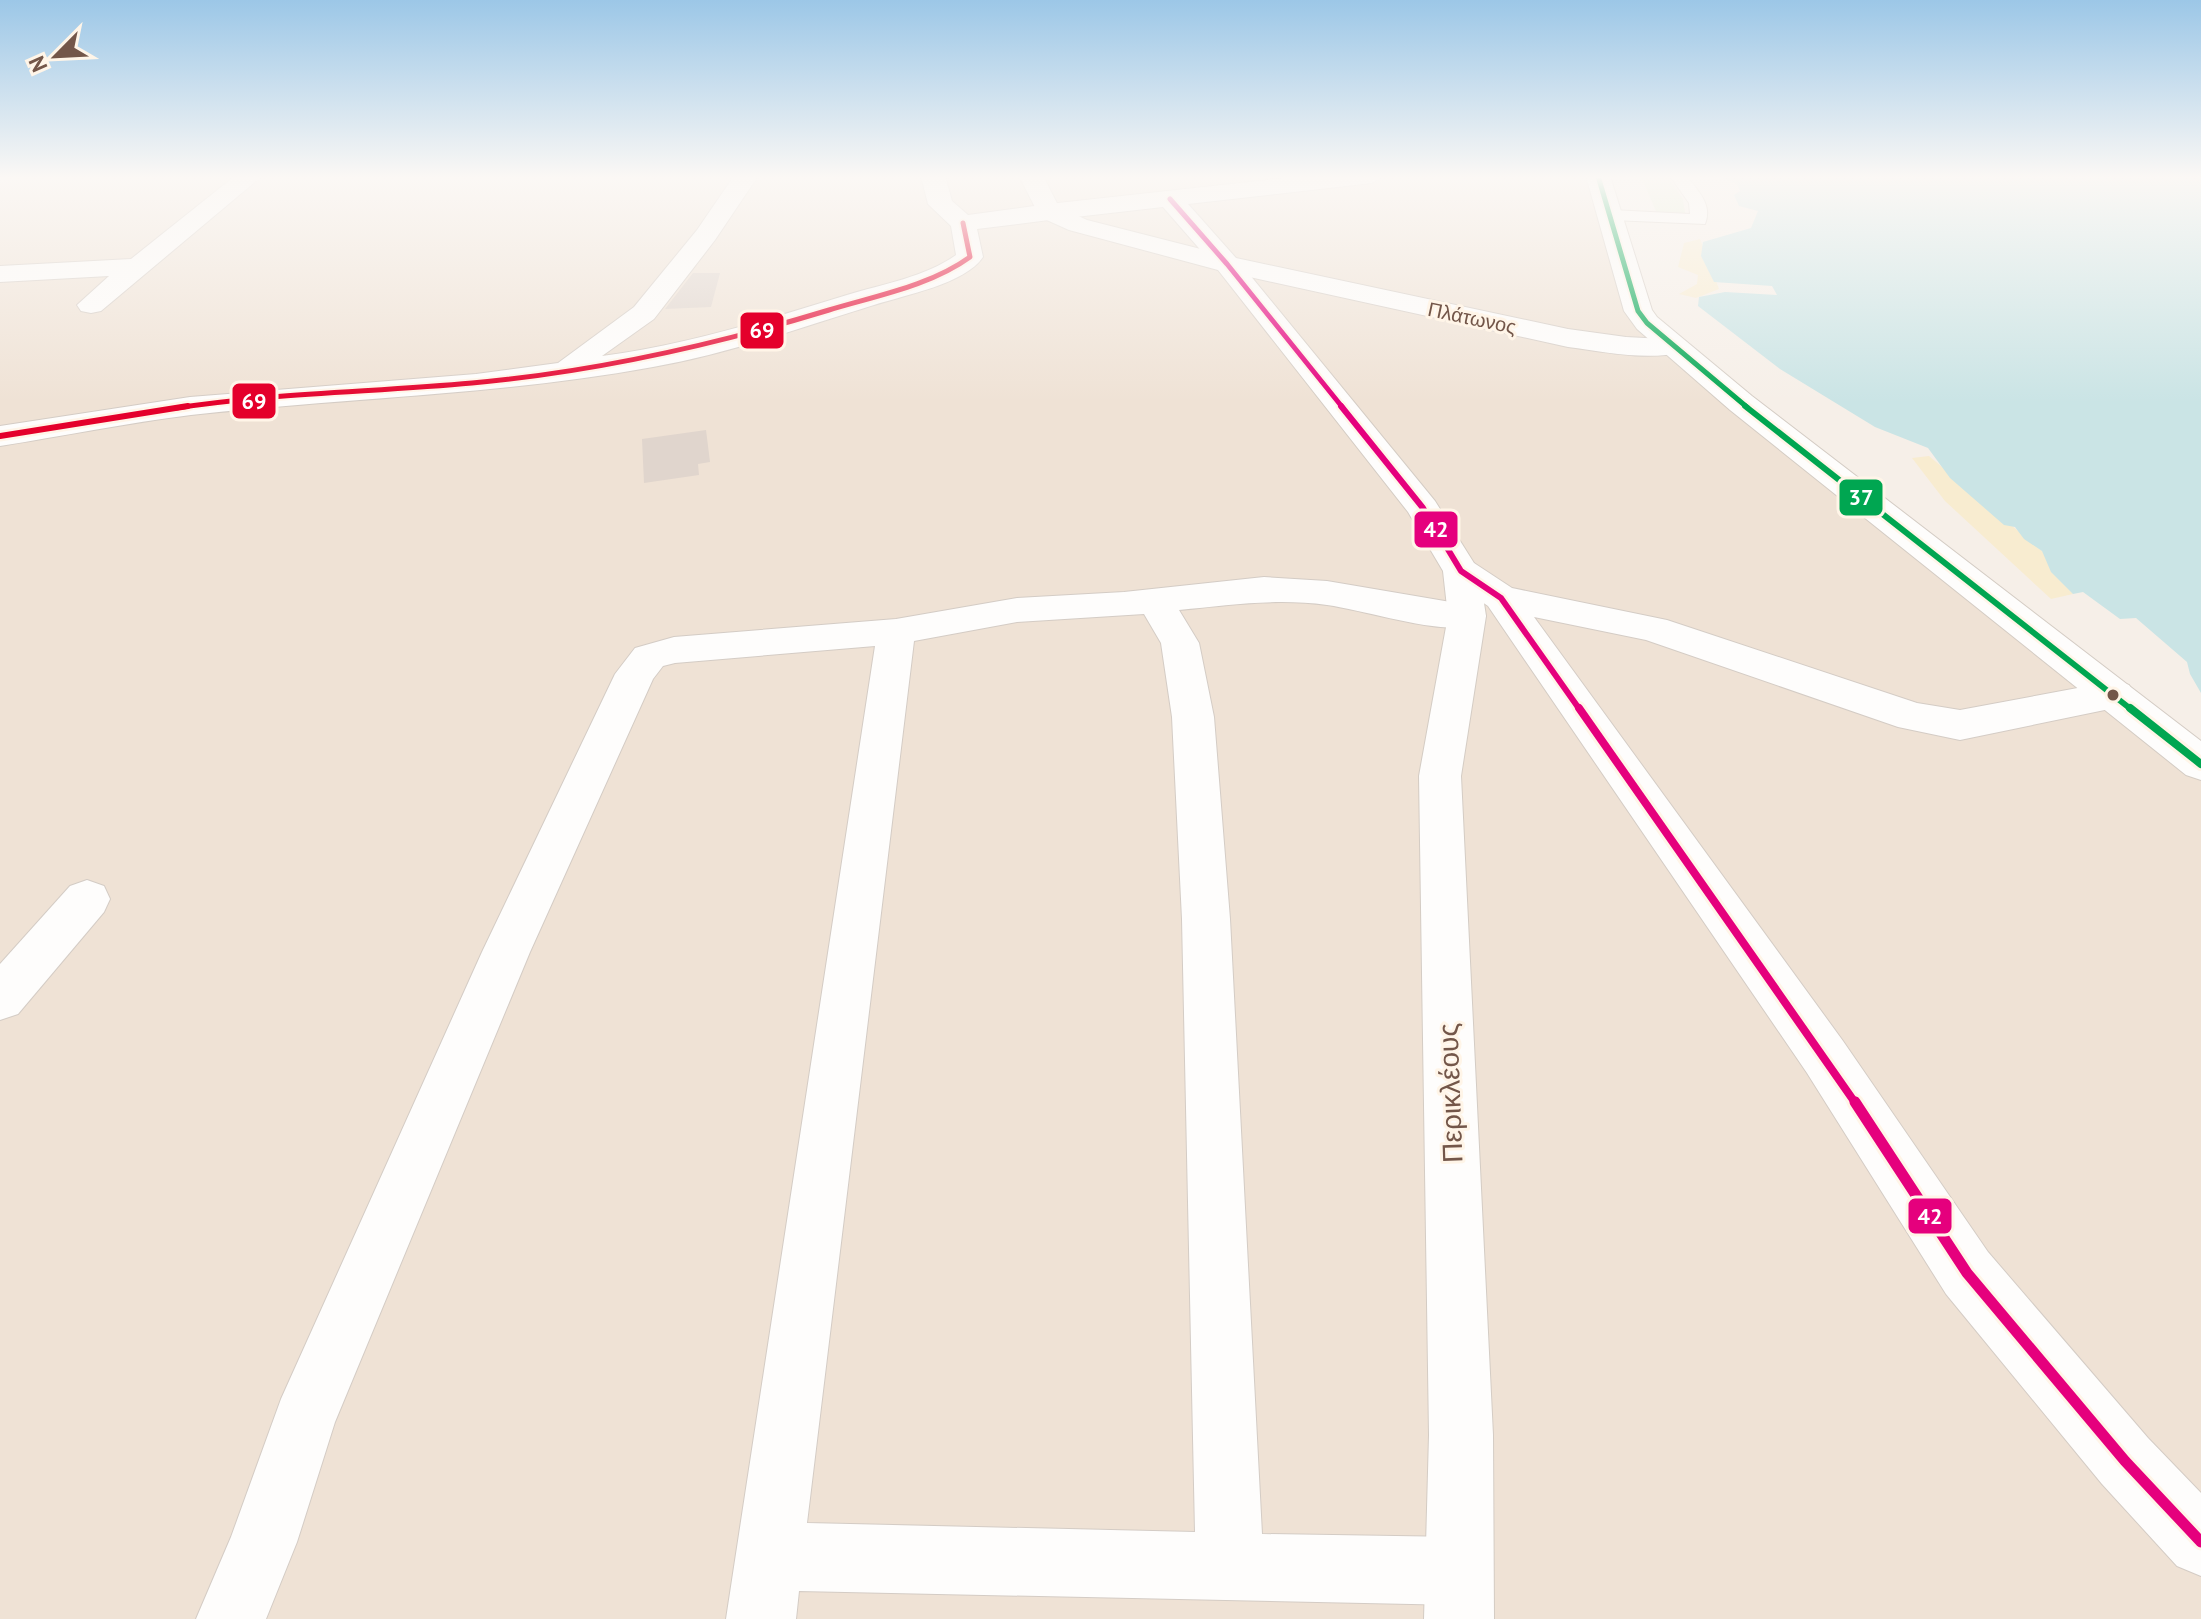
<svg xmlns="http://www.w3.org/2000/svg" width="2201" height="1619" font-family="'PT Sans',sans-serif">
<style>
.residential{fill:#efe2d5}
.green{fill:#e3ecd3}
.sand{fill:#f8ecd0}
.water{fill:#cae4e5}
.building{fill:#e0d5cd}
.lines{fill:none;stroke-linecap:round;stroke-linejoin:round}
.pedestrian-casing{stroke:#d4ccc5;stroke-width:2}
.minor-casing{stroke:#d4ccc5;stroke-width:2}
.tertiary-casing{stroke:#d4ccc5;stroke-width:2}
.secondary-casing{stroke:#d4ccc4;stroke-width:2}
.pedestrian{fill:#fefdfc;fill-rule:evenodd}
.minor{fill:#fefdfc;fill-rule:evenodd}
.tertiary{fill:#fefdfc;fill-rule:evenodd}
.secondary{fill:#fefdfc;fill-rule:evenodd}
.bus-1-far2-casing{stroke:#fff5e8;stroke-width:9}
.bus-1-far1-casing{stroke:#fff5e8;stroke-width:11}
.bus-1-casing{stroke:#fff5e8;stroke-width:14}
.bus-2-far3-casing{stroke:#fff5e8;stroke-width:9}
.bus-2-far2-casing{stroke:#fff5e8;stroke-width:11}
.bus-2-far1-casing{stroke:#fff5e8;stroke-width:14}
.bus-2-casing{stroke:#fff5e8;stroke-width:17}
.bus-3-far1-casing{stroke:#fff5e8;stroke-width:9}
.bus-3-casing{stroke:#fff5e8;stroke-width:11}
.bus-1-far2{stroke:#00a651;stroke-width:5}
.bus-1-far1{stroke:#00a651;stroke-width:6}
.bus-1{stroke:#00a651;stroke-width:8}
.bus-2-far3{stroke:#e5007d;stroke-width:5}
.bus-2-far2{stroke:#e5007d;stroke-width:6}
.bus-2-far1{stroke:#e5007d;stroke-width:8}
.bus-2{stroke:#e5007d;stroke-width:11}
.bus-3-far1{stroke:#e4002b;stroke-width:5}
.bus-3{stroke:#e4002b;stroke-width:6}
.bus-dot{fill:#735649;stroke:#fff5e8;stroke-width:3}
.labels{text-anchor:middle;stroke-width:6;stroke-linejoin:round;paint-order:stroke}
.far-street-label{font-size:20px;fill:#735649;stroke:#fff5e8}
.near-street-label{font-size:28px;fill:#735649;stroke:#fff5e8}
.line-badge{stroke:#fff5e8;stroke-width:3}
.badge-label{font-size:22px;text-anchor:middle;font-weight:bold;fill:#fff}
</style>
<rect width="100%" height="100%" fill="#f6efe8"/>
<path class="residential" d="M 8,176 L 1594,176 L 1635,320 L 2201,780 L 2201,1619 L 0,1619 L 0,183 Z"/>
<path class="green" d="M 1641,176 L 1667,176 L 1683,199 L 1686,219 L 1658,216 Z"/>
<g class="sand">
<path d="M 1700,239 L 1719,289 L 1696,298 L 1679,294 L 1697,284 L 1698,275 L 1678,267 L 1684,243 Z"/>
<path d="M 1929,456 L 2042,551 L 2073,594 L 2051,599 L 1945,501 L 1912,458 Z"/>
</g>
<path class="water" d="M 1718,176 L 2201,176 L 2201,693 L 2190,674 L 2187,662 L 2136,618 L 2120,619 L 2083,592 L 2073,594 L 2051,572 L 2042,551 L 2024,539 L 2015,527 L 2004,525 L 1950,478 L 1928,448 L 1875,427 L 1780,369 L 1698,306 L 1699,297 L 1725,292 L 1777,295 L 1772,286 L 1714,282 L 1701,256 L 1703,242 L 1751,228 L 1758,211 L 1739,206 L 1734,195 L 1740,191 L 1737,184 Z"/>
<g class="building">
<path d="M 693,273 L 720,273 L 711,307 L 665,309 Z"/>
<path d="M 706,430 L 710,462 L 698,464 L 699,475 L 644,483 L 642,439 Z"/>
</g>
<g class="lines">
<defs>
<path id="pedestrian" d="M 1670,176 L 1687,176 C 1698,191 1713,205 1705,224 L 1612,220 L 1603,215 L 1612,210 L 1690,214 L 1689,203 Z"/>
<g id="minor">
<path d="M 235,176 L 262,176 L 101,311 L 91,313 L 81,311 L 77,305 L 109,276 L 0,282 L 0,266 L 131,259 Z"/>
<path d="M 734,176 L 758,176 L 715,240 L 654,319 L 602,356 C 686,345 766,320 847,295 C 883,284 925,277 956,255 L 951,226 L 928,204 L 921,176 L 945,176 L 952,201 L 968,215 L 1049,204 L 1058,207 L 1062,212 L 1058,217 L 1049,220 L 977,229 L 983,257 C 965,284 905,295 874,305 C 802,327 728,354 653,367 C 500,395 345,398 191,415 C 127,423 63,436 0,446 L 0,426 L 190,397 L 476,374 L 558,363 L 634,307 L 697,230 Z"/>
<path d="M 1461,560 L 1474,563 L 1512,588 L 1667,620 L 1917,703 L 1960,710 L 2115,681 L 2129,685 L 2135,695 L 2129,705 L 1960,740 L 1898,727 L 1646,640 L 1534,617 L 1843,1041 L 1988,1252 L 2148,1438 L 2201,1493 L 2201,1576 L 2177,1566 L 2102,1484 L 1946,1294 L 1807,1073 L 1488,606 L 1448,579 L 1443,571 L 1448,563 Z"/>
<path d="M 1264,577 L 1327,581 L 1480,607 L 1486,616 L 1480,625 C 1440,636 1370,611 1327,605 C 1277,598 1229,605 1179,610 L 1199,643 L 1214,717 L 1230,919 L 1262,1534 L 1458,1537 L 1482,1547 L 1492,1571 L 1482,1595 L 1458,1605 L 799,1591 L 796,1619 L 726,1619 L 875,646 L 675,663 L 663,666 L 653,679 L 530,952 L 335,1422 L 297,1542 L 266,1619 L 196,1619 L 231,1537 L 281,1399 L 482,952 L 615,674 L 635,648 L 674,637 L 896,619 L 1017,598 L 1124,592 ZM 1144,614 L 1161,643 L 1172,717 L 1182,919 L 1195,1532 L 807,1523 L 914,641 L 1017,622 Z"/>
<path d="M 87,880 L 104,886 L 110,899 L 104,912 L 18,1014 L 0,1020 L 0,964 L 70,886 Z"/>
</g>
<path id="tertiary" d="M 1303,176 L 1384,176 L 1372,183 L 1188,204 L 1236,258 L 1568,329 L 1626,337 L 1683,340 L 1688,346 L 1683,352 C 1647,361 1605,352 1568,347 L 1218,270 L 1163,207 L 1049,220 L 1040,217 L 1036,212 L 1040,207 L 1049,204 Z"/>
<g id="secondary">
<path d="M 1019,176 L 1043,176 L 1059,207 L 1087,220 L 1236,258 L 1435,501 L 1479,571 L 1486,616 L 1461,776 L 1493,1435 L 1494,1619 L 1424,1619 L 1429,1435 L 1419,776 L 1448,616 L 1443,571 L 1408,512 L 1218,270 L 1069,230 L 1040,217 Z"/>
<path d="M 1586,176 L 1610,176 L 1652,310 L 1657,317 L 1752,396 L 2201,741 L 2201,780 L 2186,775 L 1730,410 L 1637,329 L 1624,311 Z"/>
</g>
</defs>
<use href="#pedestrian" class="pedestrian-casing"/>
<use href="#minor" class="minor-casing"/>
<use href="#tertiary" class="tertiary-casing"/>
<use href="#secondary" class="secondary-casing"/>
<use href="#pedestrian" class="pedestrian"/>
<use href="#minor" class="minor"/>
<use href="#tertiary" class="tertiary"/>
<use href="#secondary" class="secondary"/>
<defs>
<path id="bus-1-far2" d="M 1598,176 L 1638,311 L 1647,323 L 1748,408"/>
<path id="bus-1-far1" d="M 1745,406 L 2132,710"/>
<path id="bus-1" d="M 2130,708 L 2201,764"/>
<path id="bus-2-far3" d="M 1170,199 L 1227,264 L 1343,408"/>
<path id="bus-2-far2" d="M 1341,406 L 1423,508 L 1461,571 L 1501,598 L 1580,710"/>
<path id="bus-2-far1" d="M 1579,708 L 1856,1104"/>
<path id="bus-2" d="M 1855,1102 L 1967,1273 L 2125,1461 L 2201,1542"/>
<path id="bus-3-far1" d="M 176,408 C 273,393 374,392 472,383 C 595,372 711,346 829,310 C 875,296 930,286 970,257 L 963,223"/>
<path id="bus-3" d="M 0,436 L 188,406"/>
</defs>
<use href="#bus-1-far2" class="bus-1-far2-casing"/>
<use href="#bus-1-far1" class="bus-1-far1-casing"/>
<use href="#bus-1" class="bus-1-casing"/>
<use href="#bus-2-far3" class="bus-2-far3-casing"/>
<use href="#bus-2-far2" class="bus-2-far2-casing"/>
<use href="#bus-2-far1" class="bus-2-far1-casing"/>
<use href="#bus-2" class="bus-2-casing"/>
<use href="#bus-3-far1" class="bus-3-far1-casing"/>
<use href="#bus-3" class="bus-3-casing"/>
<use href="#bus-1-far2" class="bus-1-far2"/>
<use href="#bus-1-far1" class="bus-1-far1"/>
<use href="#bus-1" class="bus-1"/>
<use href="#bus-2-far3" class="bus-2-far3"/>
<use href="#bus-2-far2" class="bus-2-far2"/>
<use href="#bus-2-far1" class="bus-2-far1"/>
<use href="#bus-2" class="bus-2"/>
<use href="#bus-3-far1" class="bus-3-far1"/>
<use href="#bus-3" class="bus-3"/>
</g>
<linearGradient id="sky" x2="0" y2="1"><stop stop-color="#9cc7e7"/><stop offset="0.44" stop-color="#fbf8f5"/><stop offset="1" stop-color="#fbf8f5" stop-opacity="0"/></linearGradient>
<rect width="2201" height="403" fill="url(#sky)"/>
<circle class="bus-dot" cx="2113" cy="695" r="7"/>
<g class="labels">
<g class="far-street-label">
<text transform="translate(1472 318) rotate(12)" y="7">Πλάτωνος</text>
</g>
<g class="near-street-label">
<text transform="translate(1450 1093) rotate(-92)" y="10">Περικλέους</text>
</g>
</g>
<g class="line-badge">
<rect x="739" y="311" width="46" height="39" rx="8" fill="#e4002b"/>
<rect x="231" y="382" width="46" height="38" rx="8" fill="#e4002b"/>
<rect x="1838" y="478" width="46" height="39" rx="8" fill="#00a651"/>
<rect x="1413" y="510" width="46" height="39" rx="8" fill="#e5007d"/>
<rect x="1907" y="1197" width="46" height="38" rx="8" fill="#e5007d"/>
</g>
<g class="badge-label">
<text x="762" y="338">69</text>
<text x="254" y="409">69</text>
<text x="1861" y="505">37</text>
<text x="1436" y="537">42</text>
<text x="1930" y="1224">42</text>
</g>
<g transform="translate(56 56) rotate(246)" stroke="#fff5e8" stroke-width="6" paint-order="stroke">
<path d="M0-6L14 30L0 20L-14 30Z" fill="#735649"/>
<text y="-12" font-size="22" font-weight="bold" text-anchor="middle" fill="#735649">N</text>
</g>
</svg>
